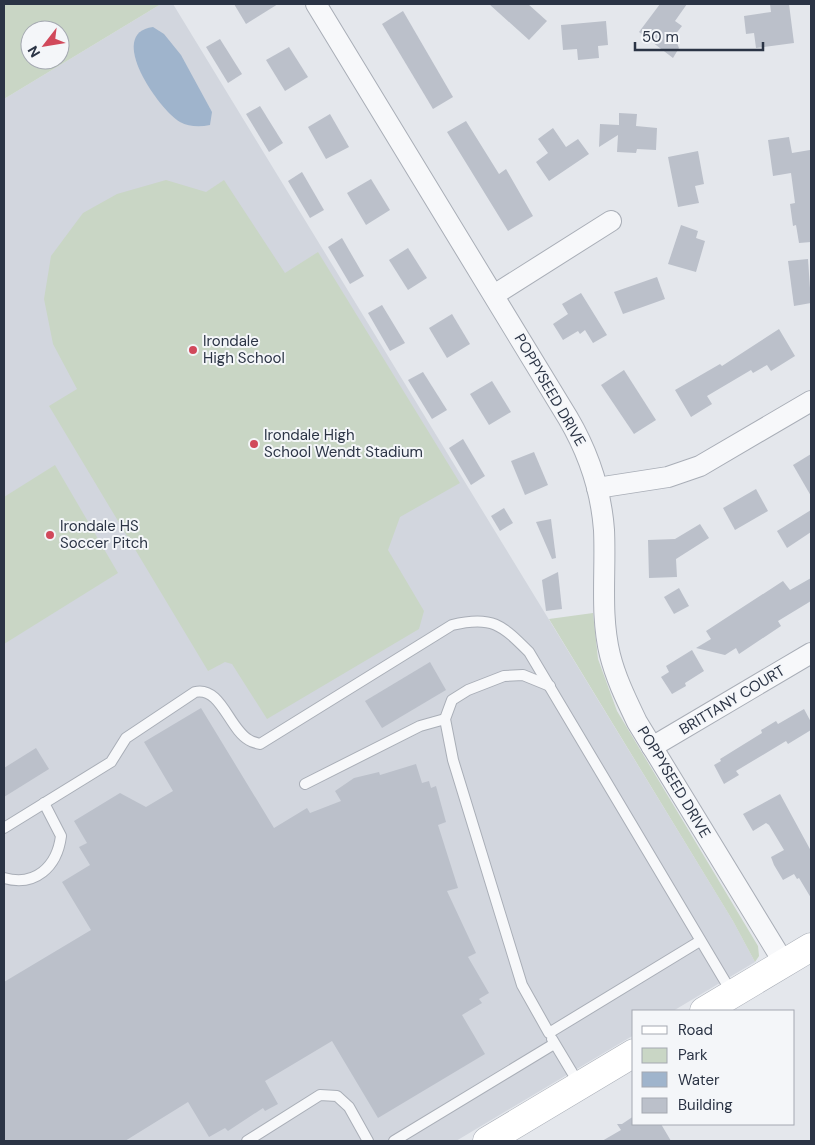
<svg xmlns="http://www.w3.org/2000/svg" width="815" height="1145" font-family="'DM Sans',sans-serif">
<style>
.built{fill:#d2d6de}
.green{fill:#c9d6c5;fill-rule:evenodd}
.water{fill:#9fb4cc}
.building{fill:#bbc0ca}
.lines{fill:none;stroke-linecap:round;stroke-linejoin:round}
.lane-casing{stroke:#a9aeb7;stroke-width:12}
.street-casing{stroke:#a9aeb7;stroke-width:22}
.secondary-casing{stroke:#a9aeb7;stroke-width:29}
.lane{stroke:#f7f8fa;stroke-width:10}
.street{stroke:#f7f8fa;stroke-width:20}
.secondary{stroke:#fff;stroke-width:28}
.poi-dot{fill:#d1495b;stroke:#f4f6f9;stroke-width:2}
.labels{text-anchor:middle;stroke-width:4;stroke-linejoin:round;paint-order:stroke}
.poi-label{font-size:15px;fill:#2b3445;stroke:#f4f6f9;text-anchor:start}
.street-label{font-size:15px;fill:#2b3445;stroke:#f4f6f9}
</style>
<rect width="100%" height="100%" fill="#e4e7ec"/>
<path class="built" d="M 161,4 L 173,4 L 733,921 L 755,962 L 673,1011 L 634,1011 L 634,1035 L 456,1141 L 4,1141 L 4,99 Z"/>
<g class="green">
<path d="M 4,4 L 161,4 L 4,99 ZM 30,30 L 60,30 L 60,60 L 30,60 Z"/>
<path d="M 166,180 L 206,192 L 224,180 L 285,273 L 318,252 L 460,483 L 400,517 L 388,550 L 424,611 L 419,629 L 267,719 L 232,664 L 225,662 L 208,671 L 49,406 L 77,389 L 53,344 L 44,299 L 51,256 L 83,213 L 117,194 Z"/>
<path d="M 55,465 L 118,573 L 4,644 L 4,497 Z"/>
<path d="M 593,613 L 598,659 L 617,711 L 758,946 L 759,956 L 755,962 L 733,921 L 549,619 Z"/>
</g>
<path class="water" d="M 153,27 L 164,34 L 181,55 L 212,112 L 210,125 C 200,127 189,127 180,122 C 159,110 105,33 153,27 Z"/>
<g class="building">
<path d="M 234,4 L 278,4 L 246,24 Z"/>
<path d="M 489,4 L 528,4 L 547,21 L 529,40 Z"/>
<path d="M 660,4 L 687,4 L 675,21 L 682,26 L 674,36 L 679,48 L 673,58 L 639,32 Z"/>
<path d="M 770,4 L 789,4 L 794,43 L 756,48 L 754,33 L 746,34 L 744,16 L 771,12 Z"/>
<path d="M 403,11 L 453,97 L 433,109 L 382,24 Z"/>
<path d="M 606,21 L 608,45 L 598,46 L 599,58 L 578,60 L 577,49 L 563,50 L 561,25 Z"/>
<path d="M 220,39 L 242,74 L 228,83 L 206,47 Z"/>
<path d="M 289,47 L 308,77 L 285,91 L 266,60 Z"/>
<path d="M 260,106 L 283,143 L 269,152 L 246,114 Z"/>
<path d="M 619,113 L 637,114 L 636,126 L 657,128 L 656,150 L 637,149 L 636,153 L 617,152 L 618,135 L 599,147 L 600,124 L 619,125 Z"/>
<path d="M 330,114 L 349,147 L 326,159 L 308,127 Z"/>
<path d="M 466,121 L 499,174 L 506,169 L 533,216 L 508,231 L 447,132 Z"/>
<path d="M 553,128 L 566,147 L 578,139 L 589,154 L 549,181 L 536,162 L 548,153 L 538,139 Z"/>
<path d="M 789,137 L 792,153 L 810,150 L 811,242 L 799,243 L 796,225 L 793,226 L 790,204 L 795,203 L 791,173 L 773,176 L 768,140 Z"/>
<path d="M 698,151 L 704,184 L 695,186 L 699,203 L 678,207 L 668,157 Z"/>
<path d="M 302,172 L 324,210 L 310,218 L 288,181 Z"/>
<path d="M 371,179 L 390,210 L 366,225 L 347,193 Z"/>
<path d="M 681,225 L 698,231 L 696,238 L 705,241 L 696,272 L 668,264 Z"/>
<path d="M 342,238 L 364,276 L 350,284 L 328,247 Z"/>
<path d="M 408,248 L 427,278 L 408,290 L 389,260 Z"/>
<path d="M 808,259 L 811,303 L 794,306 L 788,261 Z"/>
<path d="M 657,277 L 665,299 L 623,314 L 614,292 Z"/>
<path d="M 581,293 L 607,335 L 593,343 L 585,330 L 580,334 L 578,331 L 563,340 L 553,324 L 568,314 L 562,304 Z"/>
<path d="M 382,305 L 405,343 L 390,351 L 368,313 Z"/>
<path d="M 452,314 L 470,344 L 447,358 L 429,328 Z"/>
<path d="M 779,329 L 795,356 L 771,371 L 767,365 L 753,373 L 751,370 L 707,396 L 712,404 L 691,417 L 675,390 L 720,364 L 722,366 Z"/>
<path d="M 624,370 L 656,420 L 634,434 L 601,385 Z"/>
<path d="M 423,372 L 447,410 L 432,419 L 408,380 Z"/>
<path d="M 492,381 L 511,412 L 489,425 L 470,394 Z"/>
<path d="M 463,439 L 485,476 L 471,485 L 449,448 Z"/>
<path d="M 534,452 L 548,485 L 525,495 L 511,461 Z"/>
<path d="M 811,454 L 811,496 L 793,465 Z"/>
<path d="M 756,489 L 768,511 L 735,530 L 723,508 Z"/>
<path d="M 504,508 L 513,523 L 500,531 L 491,516 Z"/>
<path d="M 811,510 L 811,532 L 787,548 L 777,531 Z"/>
<path d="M 551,519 L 556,558 L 552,559 L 536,522 Z"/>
<path d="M 700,524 L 709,538 L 676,559 L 677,577 L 649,578 L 648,540 L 675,539 Z"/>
<path d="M 558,572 L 562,609 L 546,611 L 542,580 Z"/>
<path d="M 811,578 L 811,601 L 778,621 L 781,626 L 739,654 L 736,648 L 725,655 L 696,648 L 711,639 L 706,631 L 783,581 L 790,590 Z"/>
<path d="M 679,588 L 689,606 L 674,614 L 664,597 Z"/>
<path d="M 692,650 L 704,671 L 685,683 L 686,686 L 672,694 L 661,677 L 669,672 L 666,666 Z"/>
<path d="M 430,662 L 446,690 L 382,728 L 365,701 Z"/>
<path d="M 201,708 L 274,828 L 307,808 L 310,813 L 341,801 L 335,791 L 354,778 L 379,772 L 380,775 L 416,764 L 422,783 L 429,781 L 431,788 L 436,786 L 446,822 L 438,825 L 458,888 L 447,891 L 476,953 L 468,957 L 489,993 L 479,999 L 482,1003 L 462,1015 L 485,1054 L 378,1118 L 332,1041 L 265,1081 L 278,1104 L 265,1111 L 263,1108 L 228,1131 L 225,1128 L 209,1137 L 188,1102 L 125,1141 L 4,1141 L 4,982 L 91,930 L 62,882 L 90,865 L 79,847 L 87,843 L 74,821 L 120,793 L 146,807 L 173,791 L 144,742 Z"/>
<path d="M 804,709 L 811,722 L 811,730 L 788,744 L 786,741 L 736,771 L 739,775 L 724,784 L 714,765 L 721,761 L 720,759 L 762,733 L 761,730 L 776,721 L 778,724 Z"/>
<path d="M 36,748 L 49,769 L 4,797 L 4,768 Z"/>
<path d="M 780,794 L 811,851 L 811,898 L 799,878 L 797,879 L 794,874 L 783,880 L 774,865 L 771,857 L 784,850 L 769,825 L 766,823 L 753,831 L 743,814 Z"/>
<path d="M 634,1116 L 634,1124 L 661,1124 L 671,1141 L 602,1141 L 621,1130 L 617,1124 L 622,1124 Z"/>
</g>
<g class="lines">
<defs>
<g id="lane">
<path d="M 550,686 L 523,675 L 504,676 L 468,690 L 452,700 L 445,719 L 453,760 L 522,985 L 549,1033 L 700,941"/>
<path d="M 305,784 L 420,726 L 445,719"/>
<path d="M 4,828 L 111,762 L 126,738 L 195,692 C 221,686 229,729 249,740 C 252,742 256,743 260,744 L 452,625 C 492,615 502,625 529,652 L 732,993"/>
<path d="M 4,878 C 35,887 57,867 61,836 L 44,803"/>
<path d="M 552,1039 L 579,1084"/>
<path d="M 247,1141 L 320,1095 L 337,1096 L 349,1107 L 368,1141"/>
<path d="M 394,1141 L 554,1044"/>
</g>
<g id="street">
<path d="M 316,4 L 568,418 C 588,452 601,490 604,530 C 606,572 600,614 610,655 C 616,679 627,701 637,722 L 784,963"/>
<path d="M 494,295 L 611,221"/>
<path d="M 597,488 L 668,477 L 700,466 L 811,401"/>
<path d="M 652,747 L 811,653"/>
</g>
<g id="secondary">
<path d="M 704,1011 L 811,947"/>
<path d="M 487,1141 L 634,1053"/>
</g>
</defs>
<use href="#lane" class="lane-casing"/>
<use href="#street" class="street-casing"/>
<use href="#secondary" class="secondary-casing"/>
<use href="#lane" class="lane"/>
<use href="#street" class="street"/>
<use href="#secondary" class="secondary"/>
</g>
<g class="poi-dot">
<circle cx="193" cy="350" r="5"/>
<circle cx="254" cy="444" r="5"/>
<circle cx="50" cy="535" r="5"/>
</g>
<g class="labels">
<g class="poi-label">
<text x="203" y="346">Irondale<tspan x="203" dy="17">High School</tspan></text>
<text x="264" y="440">Irondale High<tspan x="264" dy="17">School Wendt Stadium</tspan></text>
<text x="60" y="531">Irondale HS<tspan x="60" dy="17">Soccer Pitch</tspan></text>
</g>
<g class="street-label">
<text transform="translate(550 390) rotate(60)" y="5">POPPYSEED DRIVE</text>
<text transform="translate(732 700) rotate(-31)" y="5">BRITTANY COURT</text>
<text transform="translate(674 782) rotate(59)" y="5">POPPYSEED DRIVE</text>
</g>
</g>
<rect width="815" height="1145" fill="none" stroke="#2b3445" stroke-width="10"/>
<rect x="632" y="1010" width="162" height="115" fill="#f4f6f9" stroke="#a4a8b1"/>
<rect x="642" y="1026" width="25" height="8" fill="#ffffff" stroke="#a4a8b1"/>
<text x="678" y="1035" font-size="15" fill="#2b3445">Road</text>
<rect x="642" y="1048" width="25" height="15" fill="#c9d6c5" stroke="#a4a8b1"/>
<text x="678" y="1060" font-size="15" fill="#2b3445">Park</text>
<rect x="642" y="1072" width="25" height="15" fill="#9fb4cc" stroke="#a4a8b1"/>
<text x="678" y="1085" font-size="15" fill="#2b3445">Water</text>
<rect x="642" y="1098" width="25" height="15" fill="#bbc0ca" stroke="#a4a8b1"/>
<text x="678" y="1110" font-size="15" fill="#2b3445">Building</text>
<g transform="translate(45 45) rotate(239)"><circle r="24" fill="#f4f6f9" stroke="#a4a8b1"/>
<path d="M0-4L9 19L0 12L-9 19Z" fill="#d1495b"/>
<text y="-8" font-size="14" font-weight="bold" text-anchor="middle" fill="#2b3445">N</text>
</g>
<path d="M635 42v8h128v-8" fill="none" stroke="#2b3445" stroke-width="2.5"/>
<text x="642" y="42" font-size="15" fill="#2b3445" stroke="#f4f6f9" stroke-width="4" paint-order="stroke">50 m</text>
</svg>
